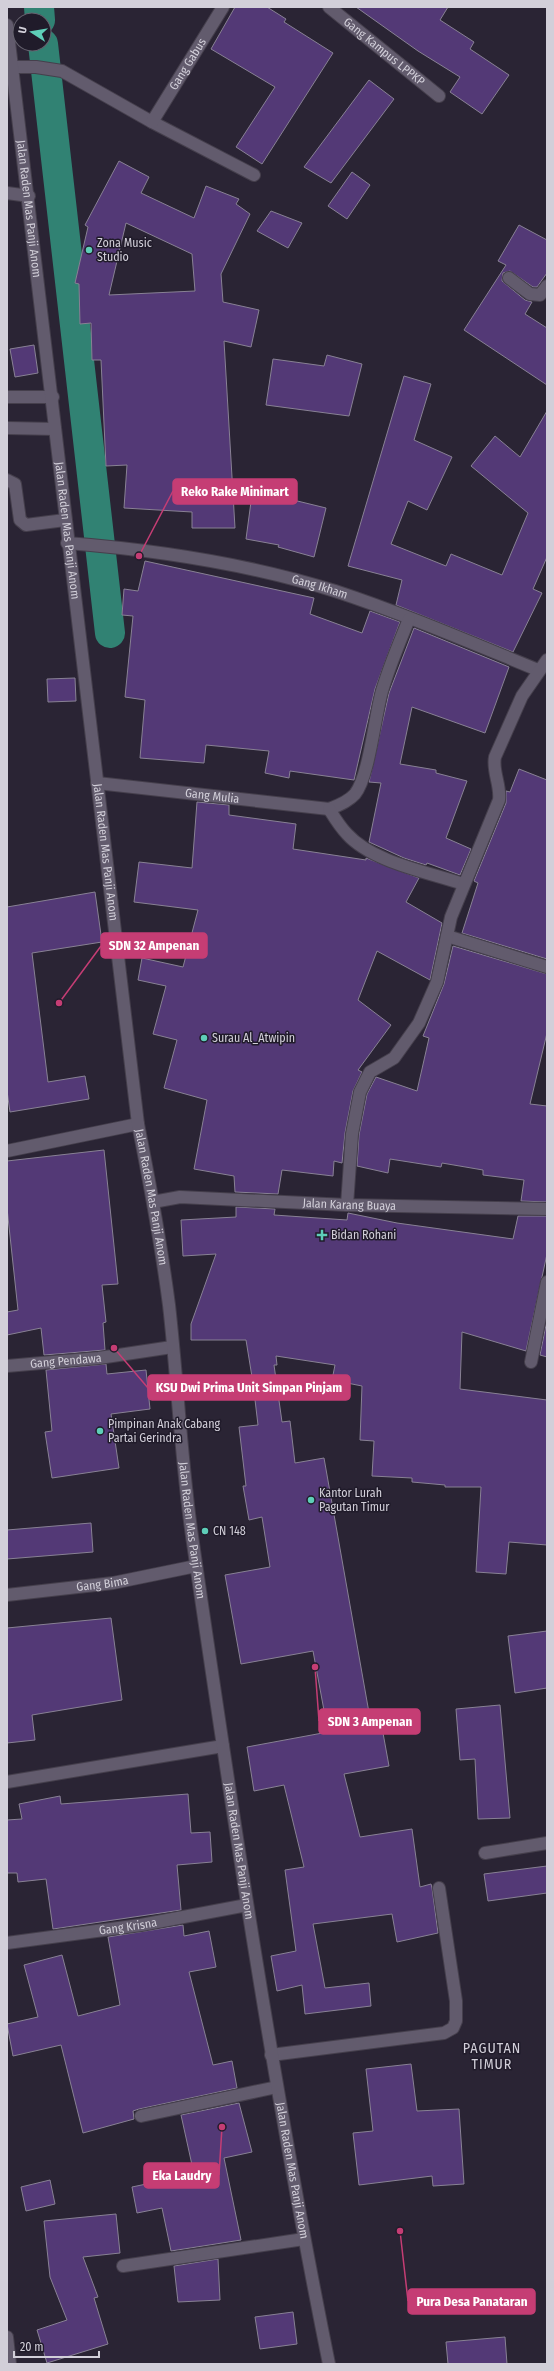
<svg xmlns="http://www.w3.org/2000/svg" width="554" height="2371" font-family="'Fira Sans Condensed',sans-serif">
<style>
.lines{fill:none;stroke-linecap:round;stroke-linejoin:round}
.canal{stroke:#318273;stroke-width:30}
.building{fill:#533976;stroke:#888194;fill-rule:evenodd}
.lane-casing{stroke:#453f4c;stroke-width:14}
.street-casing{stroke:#453f4c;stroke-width:14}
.secondary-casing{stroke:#453f4c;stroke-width:14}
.lane{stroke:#625b6d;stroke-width:12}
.street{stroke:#625b6d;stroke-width:12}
.secondary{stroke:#625b6d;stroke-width:12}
.poi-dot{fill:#5eceb8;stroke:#201b2a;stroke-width:1.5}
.labels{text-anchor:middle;stroke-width:3;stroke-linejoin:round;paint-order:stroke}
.street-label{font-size:12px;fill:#d2cfd9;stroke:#201b2a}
.poi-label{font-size:12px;fill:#d2cfd9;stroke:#201b2a;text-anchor:start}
.quarter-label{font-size:14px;letter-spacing:1px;fill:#d2cfd9;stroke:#201b2a}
.leader{fill:none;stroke:#c53d74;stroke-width:1.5}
.callout-dot{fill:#c53d74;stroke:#201b2a;stroke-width:1.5}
.callout{fill:#c53d74;stroke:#c53d74;stroke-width:1.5}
.callout-label{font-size:13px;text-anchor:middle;font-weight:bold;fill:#fff}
</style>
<rect width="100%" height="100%" fill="#2a2434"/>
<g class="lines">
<g class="canal">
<path d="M 39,7 L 40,20"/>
<path d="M 43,44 L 110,633"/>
</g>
</g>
<g class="building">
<path d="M 235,7 L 267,7 L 286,19 L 284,22 L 333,53 L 262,164 L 236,147 L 275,87 L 211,49 Z"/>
<path d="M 356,7 L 448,7 L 440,20 L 474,42 L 470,49 L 509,75 L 482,114 L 450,92 L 460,77 L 418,51 Z"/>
<path d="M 369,80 L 394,99 L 331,183 L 304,167 Z"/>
<path d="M 119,161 L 149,177 L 141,193 L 194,218 L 206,186 L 239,199 L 236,204 L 250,214 L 221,274 L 223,302 L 259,310 L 251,347 L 224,341 L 235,528 L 192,528 L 192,512 L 124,508 L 127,465 L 106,466 L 101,360 L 92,360 L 91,323 L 80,324 L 79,284 L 75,283 L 88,227 L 85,225 ZM 126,223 L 192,254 L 195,291 L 109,295 Z"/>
<path d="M 352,172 L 370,185 L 347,219 L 328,206 Z"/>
<path d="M 271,211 L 302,223 L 288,248 L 257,231 Z"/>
<path d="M 519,225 L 547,240 L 547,273 L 537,287 L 533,287 L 510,271 L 503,273 L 502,281 L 525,300 L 532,302 L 525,314 L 547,328 L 547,385 L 464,330 L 506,265 L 498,261 Z"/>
<path d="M 34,345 L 38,373 L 15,377 L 10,349 Z"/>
<path d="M 327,355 L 362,364 L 349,416 L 266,405 L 273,359 L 324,366 Z"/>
<path d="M 404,376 L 431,384 L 414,440 L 452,457 L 427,510 L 408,501 L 391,544 L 446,566 L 451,554 L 502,575 L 528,513 L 471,466 L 495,436 L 520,457 L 547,411 L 547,557 L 533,589 L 542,593 L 513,652 L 396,605 L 402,580 L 348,566 Z"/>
<path d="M 253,487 L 282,493 L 281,497 L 326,508 L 314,557 L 278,547 L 279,545 L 246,539 Z"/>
<path d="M 145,561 L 314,598 L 310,614 L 362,633 L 370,611 L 400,622 L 375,689 L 354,780 L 290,771 L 289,778 L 265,773 L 269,751 L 206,745 L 204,763 L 140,758 L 145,700 L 125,697 L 133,616 L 122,615 L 124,589 L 138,591 Z"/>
<path d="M 414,628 L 509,667 L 485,733 L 412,707 L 400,764 L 436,770 L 436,773 L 467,781 L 446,838 L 471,849 L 460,875 L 427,863 L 426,865 L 404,858 L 369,842 L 381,783 L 369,782 L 389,693 Z"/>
<path d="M 75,678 L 76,701 L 48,702 L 47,679 Z"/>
<path d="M 519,769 L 547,780 L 547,959 L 462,933 L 478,883 L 474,881 L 506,803 L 506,791 L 510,792 Z"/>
<path d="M 197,802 L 229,805 L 229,815 L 296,824 L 293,849 L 366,860 L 366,858 L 419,878 L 406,902 L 442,923 L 430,980 L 377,951 L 358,1000 L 391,1025 L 358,1070 L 362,1072 L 353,1091 L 345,1133 L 342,1163 L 334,1161 L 333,1176 L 282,1170 L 278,1194 L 235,1192 L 234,1176 L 194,1169 L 207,1100 L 164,1088 L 177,1040 L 153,1034 L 166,986 L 138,980 L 142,958 L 183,967 L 198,910 L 134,902 L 139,862 L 192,868 Z"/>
<path d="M 95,892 L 102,942 L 32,953 L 48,1082 L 85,1076 L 89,1099 L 10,1112 L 7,1091 L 7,907 Z"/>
<path d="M 453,946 L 547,974 L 547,1033 L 530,1104 L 547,1106 L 547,1202 L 521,1201 L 524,1180 L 483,1175 L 483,1170 L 442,1163 L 441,1167 L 390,1159 L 388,1173 L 357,1166 L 359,1135 L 367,1094 L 376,1077 L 417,1091 L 429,1038 L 423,1036 L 444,984 Z"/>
<path d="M 104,1150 L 118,1284 L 102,1285 L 106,1322 L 103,1323 L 105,1350 L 44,1355 L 41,1328 L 7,1335 L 7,1312 L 18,1310 L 7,1208 L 7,1161 Z"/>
<path d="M 236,1207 L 275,1209 L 274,1215 L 347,1220 L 348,1213 L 397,1223 L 513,1239 L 518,1216 L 547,1216 L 547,1254 L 526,1351 L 462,1332 L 460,1389 L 547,1400 L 547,1545 L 509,1542 L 506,1574 L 476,1572 L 481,1487 L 445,1487 L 445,1485 L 412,1482 L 412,1478 L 372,1476 L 374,1441 L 360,1440 L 362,1386 L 332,1380 L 335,1365 L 276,1356 L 277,1365 L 274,1365 L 282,1422 L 290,1421 L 295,1463 L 324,1458 L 371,1724 L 381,1722 L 389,1766 L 344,1774 L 360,1837 L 412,1829 L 420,1887 L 431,1884 L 432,1888 L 438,1933 L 397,1942 L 392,1914 L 313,1924 L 325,1988 L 369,1983 L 371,2006 L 305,2014 L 302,1985 L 277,1991 L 271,1956 L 296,1951 L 285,1870 L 304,1867 L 284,1785 L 254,1791 L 247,1747 L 328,1732 L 313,1651 L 241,1664 L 225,1575 L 270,1567 L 262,1517 L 249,1520 L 243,1486 L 246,1486 L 239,1427 L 258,1425 L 253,1383 L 246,1340 L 191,1340 L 191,1324 L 216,1254 L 183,1256 L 181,1220 L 236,1217 Z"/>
<path d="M 547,1320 L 547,1357 L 540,1355 Z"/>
<path d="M 106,1364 L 107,1374 L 146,1370 L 150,1409 L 111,1414 L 119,1468 L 52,1478 L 45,1432 L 52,1431 L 46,1370 Z"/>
<path d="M 91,1523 L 93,1552 L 7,1559 L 7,1530 Z"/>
<path d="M 111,1618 L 122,1700 L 32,1715 L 35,1740 L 7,1743 L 7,1628 Z"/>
<path d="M 547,1631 L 547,1688 L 515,1693 L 508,1636 Z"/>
<path d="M 500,1705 L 510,1818 L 478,1819 L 475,1759 L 460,1760 L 456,1709 Z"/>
<path d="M 188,1794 L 191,1833 L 210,1832 L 212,1862 L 177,1865 L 181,1910 L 53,1929 L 46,1879 L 18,1882 L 17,1873 L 7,1873 L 7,1820 L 22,1819 L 19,1804 L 60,1796 L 61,1804 Z"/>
<path d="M 547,1866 L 547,1893 L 488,1901 L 484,1874 Z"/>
<path d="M 183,1925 L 184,1936 L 209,1931 L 216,1967 L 189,1972 L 213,2065 L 232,2061 L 237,2088 L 139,2109 L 133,2111 L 134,2119 L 83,2133 L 61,2045 L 13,2056 L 7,2024 L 38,2017 L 24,1965 L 62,1955 L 78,2016 L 120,2005 L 108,1937 Z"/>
<path d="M 411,2064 L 417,2111 L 459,2109 L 464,2184 L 433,2186 L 432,2176 L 359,2185 L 353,2133 L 373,2131 L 366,2069 Z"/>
<path d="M 239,2103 L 252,2152 L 224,2158 L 241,2240 L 171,2251 L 162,2208 L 137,2213 L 132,2187 L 194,2174 L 181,2115 Z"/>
<path d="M 50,2180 L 55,2204 L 26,2211 L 21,2187 Z"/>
<path d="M 116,2214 L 120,2253 L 83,2257 L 98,2297 L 94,2298 L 108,2344 L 47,2363 L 37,2330 L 67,2320 L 50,2277 L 44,2221 Z"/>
<path d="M 218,2259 L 220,2300 L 178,2302 L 174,2266 Z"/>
<path d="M 293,2312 L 297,2344 L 260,2349 L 255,2317 Z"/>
<path d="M 505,2337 L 507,2364 L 448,2364 L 446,2342 Z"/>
</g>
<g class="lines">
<defs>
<path id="lane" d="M 7,480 L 15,484 L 20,520 L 26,525 L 65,520"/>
<g id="street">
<path id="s1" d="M 329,7 L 439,96"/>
<path d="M 12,67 L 36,67 L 62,71 L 152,122 L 254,175"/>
<path id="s2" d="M 152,122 L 223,7"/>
<path d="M 7,193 L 29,196"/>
<path d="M 509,278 L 530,294 L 540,295 L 547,286"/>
<path d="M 7,397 L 53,397"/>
<path d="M 7,428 L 55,429"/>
<path id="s3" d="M 67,543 C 157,550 249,564 335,591 C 402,613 472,643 538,670"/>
<path id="s4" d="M 97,783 L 329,809 C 337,806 348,802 355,794 C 369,777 375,715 382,691 C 389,667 399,643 409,619"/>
<path d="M 329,809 C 334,817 340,827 347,834 C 372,862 428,872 463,884"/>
<path d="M 447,936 L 547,967"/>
<path d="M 7,1151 L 138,1124"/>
<path id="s5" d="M 153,1202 L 180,1197 L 347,1205 L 547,1209"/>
<path d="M 347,1205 L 352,1134 L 360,1092 L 370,1072 L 394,1058 L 419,1023 L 437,982 L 451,917 L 499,800 C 501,785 492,771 495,757 L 522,696 L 547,660"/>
<path d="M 531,1362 L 547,1282"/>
<path id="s6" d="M 7,1366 L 99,1358 L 172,1347"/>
<path id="s7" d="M 7,1595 L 113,1583 L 196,1566"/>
<path d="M 7,1782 L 223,1746"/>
<path d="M 485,1853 L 547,1843"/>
<path id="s8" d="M 7,1943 L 141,1925 L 247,1905"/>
<path d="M 271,2055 L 444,2033 L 453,2028 L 456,2021 L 456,2001 L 439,1888"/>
<path d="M 141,2116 L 277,2087"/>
<path d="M 123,2266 L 304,2239"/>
<path d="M 7,2337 L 10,2364"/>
</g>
<g id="secondary">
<path id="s9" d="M 7,25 L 138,1124 C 150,1184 161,1244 169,1305 C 178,1384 181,1464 193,1543 C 233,1818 274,2092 329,2364"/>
</g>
</defs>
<use href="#lane" class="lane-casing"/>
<use href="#street" class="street-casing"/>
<use href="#secondary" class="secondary-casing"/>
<use href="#lane" class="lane"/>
<use href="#street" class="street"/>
<use href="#secondary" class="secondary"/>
</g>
<g class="poi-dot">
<circle cx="89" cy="250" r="4"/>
<circle cx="204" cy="1038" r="4"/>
<path d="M320 1229h4v4h4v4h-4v4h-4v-4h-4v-4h4z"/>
<circle cx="100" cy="1431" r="4"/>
<circle cx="311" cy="1500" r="4"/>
<circle cx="205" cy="1531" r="4"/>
</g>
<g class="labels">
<g class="street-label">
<text dy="4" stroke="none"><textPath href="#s1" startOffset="71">Gang Kampus LPPKP</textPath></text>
<text dy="4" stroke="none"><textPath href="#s2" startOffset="68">Gang Gabus</textPath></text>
<text dy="4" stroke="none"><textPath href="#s9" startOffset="185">Jalan Raden Mas Panji Anom</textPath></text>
<text dy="4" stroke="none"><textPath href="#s9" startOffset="509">Jalan Raden Mas Panji Anom</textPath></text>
<text dy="4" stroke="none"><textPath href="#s3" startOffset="257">Gang Ikham</textPath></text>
<text dy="4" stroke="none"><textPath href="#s4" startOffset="116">Gang Mulia</textPath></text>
<text dy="4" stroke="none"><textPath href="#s9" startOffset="833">Jalan Raden Mas Panji Anom</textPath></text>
<text dy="4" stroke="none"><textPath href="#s9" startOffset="1181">Jalan Raden Mas Panji Anom</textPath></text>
<text dy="4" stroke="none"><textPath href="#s5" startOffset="197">Jalan Karang Buaya</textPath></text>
<text dy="4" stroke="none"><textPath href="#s6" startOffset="59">Gang Pendawa</textPath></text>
<text dy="4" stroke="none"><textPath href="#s9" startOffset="1517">Jalan Raden Mas Panji Anom</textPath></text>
<text dy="4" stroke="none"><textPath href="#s7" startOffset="96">Gang Bima</textPath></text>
<text dy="4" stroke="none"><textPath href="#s9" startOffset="1841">Jalan Raden Mas Panji Anom</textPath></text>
<text dy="4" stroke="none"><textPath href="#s8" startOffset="122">Gang Krisna</textPath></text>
<text dy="4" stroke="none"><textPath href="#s9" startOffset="2165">Jalan Raden Mas Panji Anom</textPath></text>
</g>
<g class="poi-label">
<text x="97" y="247">Zona Music<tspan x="97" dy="14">Studio</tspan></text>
<text x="212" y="1042">Surau Al_Atwipin</text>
<text x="331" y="1239">Bidan Rohani</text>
<text x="108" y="1428">Pimpinan Anak Cabang<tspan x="108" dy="14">Partai Gerindra</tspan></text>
<text x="319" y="1497">Kantor Lurah<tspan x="319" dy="14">Pagutan Timur</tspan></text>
<text x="213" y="1535">CN 148</text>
</g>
<g class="quarter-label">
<text x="492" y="2053">PAGUTAN<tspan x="492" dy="16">TIMUR</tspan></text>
</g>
</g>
<path class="leader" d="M139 556L173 491M59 1003L101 946M114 1348L148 1388M315 1667L319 1721M222 2127L219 2175M400 2231L408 2301"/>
<g class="callout-dot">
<circle cx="139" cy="556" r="4"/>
<circle cx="59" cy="1003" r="4"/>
<circle cx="114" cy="1348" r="4"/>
<circle cx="315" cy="1667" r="4"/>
<circle cx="222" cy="2127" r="4"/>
<circle cx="400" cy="2231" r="4"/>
</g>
<g class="callout">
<rect x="173" y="479" width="124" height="25" rx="4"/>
<rect x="101" y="933" width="106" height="25" rx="4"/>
<rect x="148" y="1375" width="202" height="25" rx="4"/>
<rect x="319" y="1709" width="101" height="25" rx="4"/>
<rect x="144" y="2163" width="75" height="25" rx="4"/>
<rect x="408" y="2289" width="127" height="25" rx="4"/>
</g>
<g class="callout-label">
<text x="235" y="496">Reko Rake Minimart</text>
<text x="154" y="950">SDN 32 Ampenan</text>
<text x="249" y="1392">KSU Dwi Prima Unit Simpan Pinjam</text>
<text x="370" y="1726">SDN 3 Ampenan</text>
<text x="182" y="2180">Eka Laudry</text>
<text x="472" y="2306">Pura Desa Panataran</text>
</g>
<rect width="554" height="2371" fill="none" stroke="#d2cfd9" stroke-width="16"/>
<g transform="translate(32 32) rotate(282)"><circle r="19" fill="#201b2a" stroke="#676370"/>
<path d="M0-3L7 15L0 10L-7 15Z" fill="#5eceb8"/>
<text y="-6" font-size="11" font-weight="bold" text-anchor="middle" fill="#d2cfd9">U</text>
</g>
<path d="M14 2351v6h85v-6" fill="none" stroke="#d2cfd9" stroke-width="2"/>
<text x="20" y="2351" font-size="12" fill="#d2cfd9" stroke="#201b2a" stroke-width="3" paint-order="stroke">20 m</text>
</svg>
